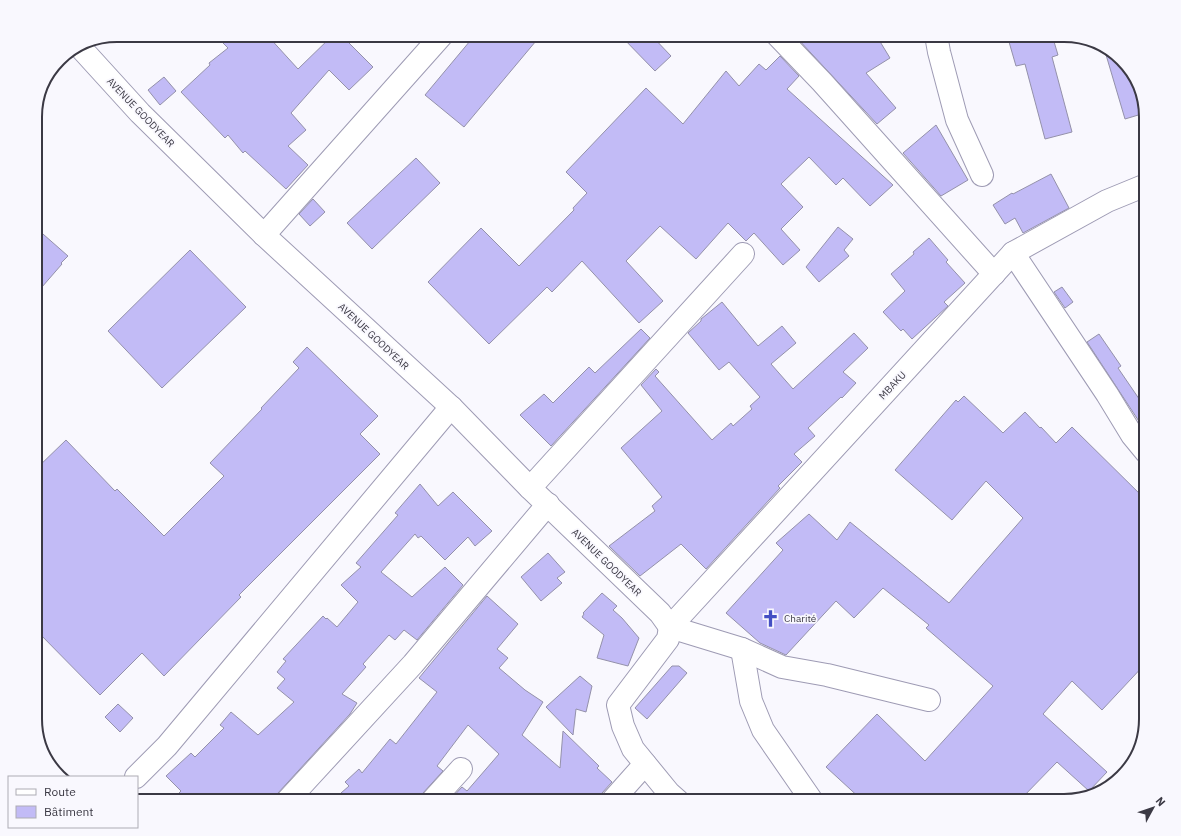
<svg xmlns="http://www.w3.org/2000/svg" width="1181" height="836" font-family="'IBM Plex Sans',sans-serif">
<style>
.building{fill:#c2bbf6;stroke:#9491aa}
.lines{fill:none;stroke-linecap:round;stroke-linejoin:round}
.minor-casing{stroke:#9e9bb4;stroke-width:24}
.minor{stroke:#fff;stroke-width:22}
.labels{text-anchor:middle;stroke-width:3.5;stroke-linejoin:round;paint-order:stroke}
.street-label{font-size:10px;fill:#3b3944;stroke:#f9f8fe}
.poi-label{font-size:10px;fill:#3b3944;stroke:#f9f8fe;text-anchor:start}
.rim{fill:none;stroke:#3b3944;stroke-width:2}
</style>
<rect width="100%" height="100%" fill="#f9f8fe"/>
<g class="building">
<path d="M 215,35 L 267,35 L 298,69 L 333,35 L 341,35 L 373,67 L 349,90 L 329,70 L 291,113 L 306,130 L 288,146 L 308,165 L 286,189 L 245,151 L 243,153 L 228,135 L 225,138 L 181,92 L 210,65 L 209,63 L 228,48 Z"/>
<path d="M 475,35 L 541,35 L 464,127 L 425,95 Z"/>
<path d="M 620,35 L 651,35 L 671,56 L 655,71 Z"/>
<path d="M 800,35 L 876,35 L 890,58 L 866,73 L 896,108 L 877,124 L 797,38 Z"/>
<path d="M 1007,35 L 1052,35 L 1058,55 L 1052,57 L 1072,132 L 1045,139 L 1025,64 L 1016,66 Z"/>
<path d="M 1104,48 L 1114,52 L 1137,81 L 1145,113 L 1125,119 Z"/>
<path d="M 780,56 L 799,76 L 787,89 L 893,185 L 870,206 L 843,178 L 836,185 L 809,157 L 781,184 L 803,207 L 781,229 L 800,250 L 783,265 L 754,233 L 746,241 L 728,223 L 696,259 L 660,226 L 626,261 L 663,301 L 639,323 L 582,261 L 552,292 L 547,287 L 489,344 L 428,282 L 481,228 L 519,266 L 574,210 L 573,208 L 587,193 L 566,172 L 646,88 L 683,124 L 726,71 L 739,86 L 759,64 L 766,70 Z"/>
<path d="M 164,77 L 176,91 L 160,105 L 148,90 Z"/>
<path d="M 936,125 L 968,180 L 941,196 L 903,153 Z"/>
<path d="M 416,158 L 440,183 L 372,249 L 347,223 Z"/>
<path d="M 1051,174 L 1069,208 L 1023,233 L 1015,218 L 1005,224 L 993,205 L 1012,193 L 1013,194 Z"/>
<path d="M 313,199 L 325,212 L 310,226 L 299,214 Z"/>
<path d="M 35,227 L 68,256 L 61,263 L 62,264 L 35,295 Z"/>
<path d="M 838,227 L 853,239 L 844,250 L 849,256 L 819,282 L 806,267 Z"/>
<path d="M 929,238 L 948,260 L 946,262 L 965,283 L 944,302 L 948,306 L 912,339 L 903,329 L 901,331 L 883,312 L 905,291 L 891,274 L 914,254 L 913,252 Z"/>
<path d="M 190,250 L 246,307 L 162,388 L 108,331 Z"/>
<path d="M 1062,287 L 1073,302 L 1065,308 L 1054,292 Z"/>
<path d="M 722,302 L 758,346 L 782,326 L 796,343 L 771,364 L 793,389 L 854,333 L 868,348 L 843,372 L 856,383 L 842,398 L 841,397 L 808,428 L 815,436 L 794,454 L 802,462 L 778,486 L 780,488 L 706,569 L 681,544 L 640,576 L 609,546 L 655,511 L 652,506 L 662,497 L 621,448 L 662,411 L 641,385 L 656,369 L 659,372 L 655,376 L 712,440 L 731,423 L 733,426 L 752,409 L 750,406 L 760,397 L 729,362 L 719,370 L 688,333 L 701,321 L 701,319 Z"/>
<path d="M 641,329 L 650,338 L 551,446 L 520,415 L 544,394 L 553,403 L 589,367 L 595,373 Z"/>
<path d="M 1099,334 L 1121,366 L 1118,368 L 1146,409 L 1146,432 L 1087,342 Z"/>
<path d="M 307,347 L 378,416 L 360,434 L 380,454 L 239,595 L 241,597 L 164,676 L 142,653 L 100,695 L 35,629 L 35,470 L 66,440 L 115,491 L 117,489 L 164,536 L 224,476 L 210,463 L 262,409 L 261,408 L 299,368 L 293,362 Z"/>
<path d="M 964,396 L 1003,433 L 1025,412 L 1040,428 L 1041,427 L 1056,443 L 1072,427 L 1146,500 L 1146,663 L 1102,710 L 1072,681 L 1043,714 L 1107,772 L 1089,791 L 1057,762 L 1019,801 L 863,801 L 826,767 L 877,714 L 925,761 L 993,686 L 926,628 L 929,625 L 883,588 L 854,618 L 836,601 L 786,655 L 760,643 L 726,613 L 783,550 L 776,543 L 809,514 L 837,540 L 850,522 L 949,603 L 1023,518 L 986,481 L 952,520 L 895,470 L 956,400 L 958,402 Z"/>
<path d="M 420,484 L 438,506 L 453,492 L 492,531 L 475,546 L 468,537 L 445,560 L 421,536 L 418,538 L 415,534 L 381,572 L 412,597 L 445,567 L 463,585 L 417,640 L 404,630 L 395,640 L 389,635 L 363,664 L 366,667 L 342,694 L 357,703 L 350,714 L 278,793 L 275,801 L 171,801 L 181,791 L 166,776 L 191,753 L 195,757 L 224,728 L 220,725 L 231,712 L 258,735 L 294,702 L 277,688 L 285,679 L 277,672 L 286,661 L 283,659 L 323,616 L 326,619 L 327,618 L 337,627 L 358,602 L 341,585 L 361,567 L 356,563 L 398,515 L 395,513 Z"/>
<path d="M 548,553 L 565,572 L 557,578 L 562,583 L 541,601 L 521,577 Z"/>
<path d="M 602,593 L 617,606 L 613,610 L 622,618 L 639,638 L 628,666 L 597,658 L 604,635 L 582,617 L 584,614 L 583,613 Z"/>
<path d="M 487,596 L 518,624 L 497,649 L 508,658 L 499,668 L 525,690 L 543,702 L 522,735 L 560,768 L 563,731 L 599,766 L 597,768 L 612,782 L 602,793 L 600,801 L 449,801 L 462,787 L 467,791 L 499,754 L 468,725 L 437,766 L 443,771 L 423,793 L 420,801 L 350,801 L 341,793 L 349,786 L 345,782 L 359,769 L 362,773 L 390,739 L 396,744 L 437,692 L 419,678 Z"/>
<path d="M 672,666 L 679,666 L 687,673 L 647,719 L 635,708 Z"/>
<path d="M 580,676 L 592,686 L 586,712 L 576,709 L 573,735 L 546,707 Z"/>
<path d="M 118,704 L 133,718 L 120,732 L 105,717 Z"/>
</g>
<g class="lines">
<defs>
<g id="minor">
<path d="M 777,35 L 822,82 L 994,274"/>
<path d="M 936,35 L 939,52 L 957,120 L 982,175"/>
<path d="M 79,46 L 140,113 L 264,235 L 451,407 L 530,488 L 660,613 L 670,627"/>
<path d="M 264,235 L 442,35"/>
<path d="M 1013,253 L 1107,394 L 1132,435 L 1146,452"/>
<path d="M 530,488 L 743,254"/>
<path d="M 670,627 L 1013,253 L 1107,201 L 1146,185"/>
<path d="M 670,627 L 742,649 L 782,667 L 827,675 L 929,700"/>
<path d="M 670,627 L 668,639 L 618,705 L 623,726 L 633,749 L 669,793 L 678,801"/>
<path d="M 742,649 L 751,701 L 763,730 L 812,801"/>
<path d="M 136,777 L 167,746 L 451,407"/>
<path d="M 287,801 L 413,664 L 548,504"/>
<path d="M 432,801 L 461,769"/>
<path d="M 612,801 L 645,764"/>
</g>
</defs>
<use href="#minor" class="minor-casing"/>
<use href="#minor" class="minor"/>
</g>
<defs>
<symbol id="church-bare" viewBox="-9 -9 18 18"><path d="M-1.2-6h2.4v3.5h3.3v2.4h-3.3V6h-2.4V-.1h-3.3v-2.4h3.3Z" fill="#444fc4" stroke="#f9f8fe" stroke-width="2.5" paint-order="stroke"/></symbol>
</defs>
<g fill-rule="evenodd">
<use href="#church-bare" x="758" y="606" width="25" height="25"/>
</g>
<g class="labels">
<g class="street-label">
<text transform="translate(141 112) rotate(46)" y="4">AVENUE GOODYEAR</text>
<text transform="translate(374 336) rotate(43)" y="4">AVENUE GOODYEAR</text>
<text transform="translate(892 385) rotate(-47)" y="4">MBAKU</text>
<text transform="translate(607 562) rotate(44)" y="4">AVENUE GOODYEAR</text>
</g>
<g class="poi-label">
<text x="784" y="622">Charité</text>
</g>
</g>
<path d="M0 0H1181V836H0ZM117 42H1064A75 75 0 0 1 1139 117V719A75 75 0 0 1 1064 794H117A75 75 0 0 1 42 719V117A75 75 0 0 1 117 42Z" fill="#f9f8fe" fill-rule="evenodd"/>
<path class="rim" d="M117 42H1064A75 75 0 0 1 1139 117V719A75 75 0 0 1 1064 794H117A75 75 0 0 1 42 719V117A75 75 0 0 1 117 42Z"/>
<rect x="8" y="776" width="130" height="52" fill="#f9f8fe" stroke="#adacb4"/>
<rect x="16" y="789" width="20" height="6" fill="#ffffff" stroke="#adacb4"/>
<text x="44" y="796" font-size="12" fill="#3b3944">Route</text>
<rect x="16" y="806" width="20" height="12" fill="#c2bbf6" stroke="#adacb4"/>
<text x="44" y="816" font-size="12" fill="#3b3944">Bâtiment</text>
<g transform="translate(1153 808) rotate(50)" stroke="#f9f8fe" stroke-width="3" paint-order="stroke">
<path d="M0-3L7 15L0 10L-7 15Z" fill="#3b3944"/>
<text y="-6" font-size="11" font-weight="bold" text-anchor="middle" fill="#3b3944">N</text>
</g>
</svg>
